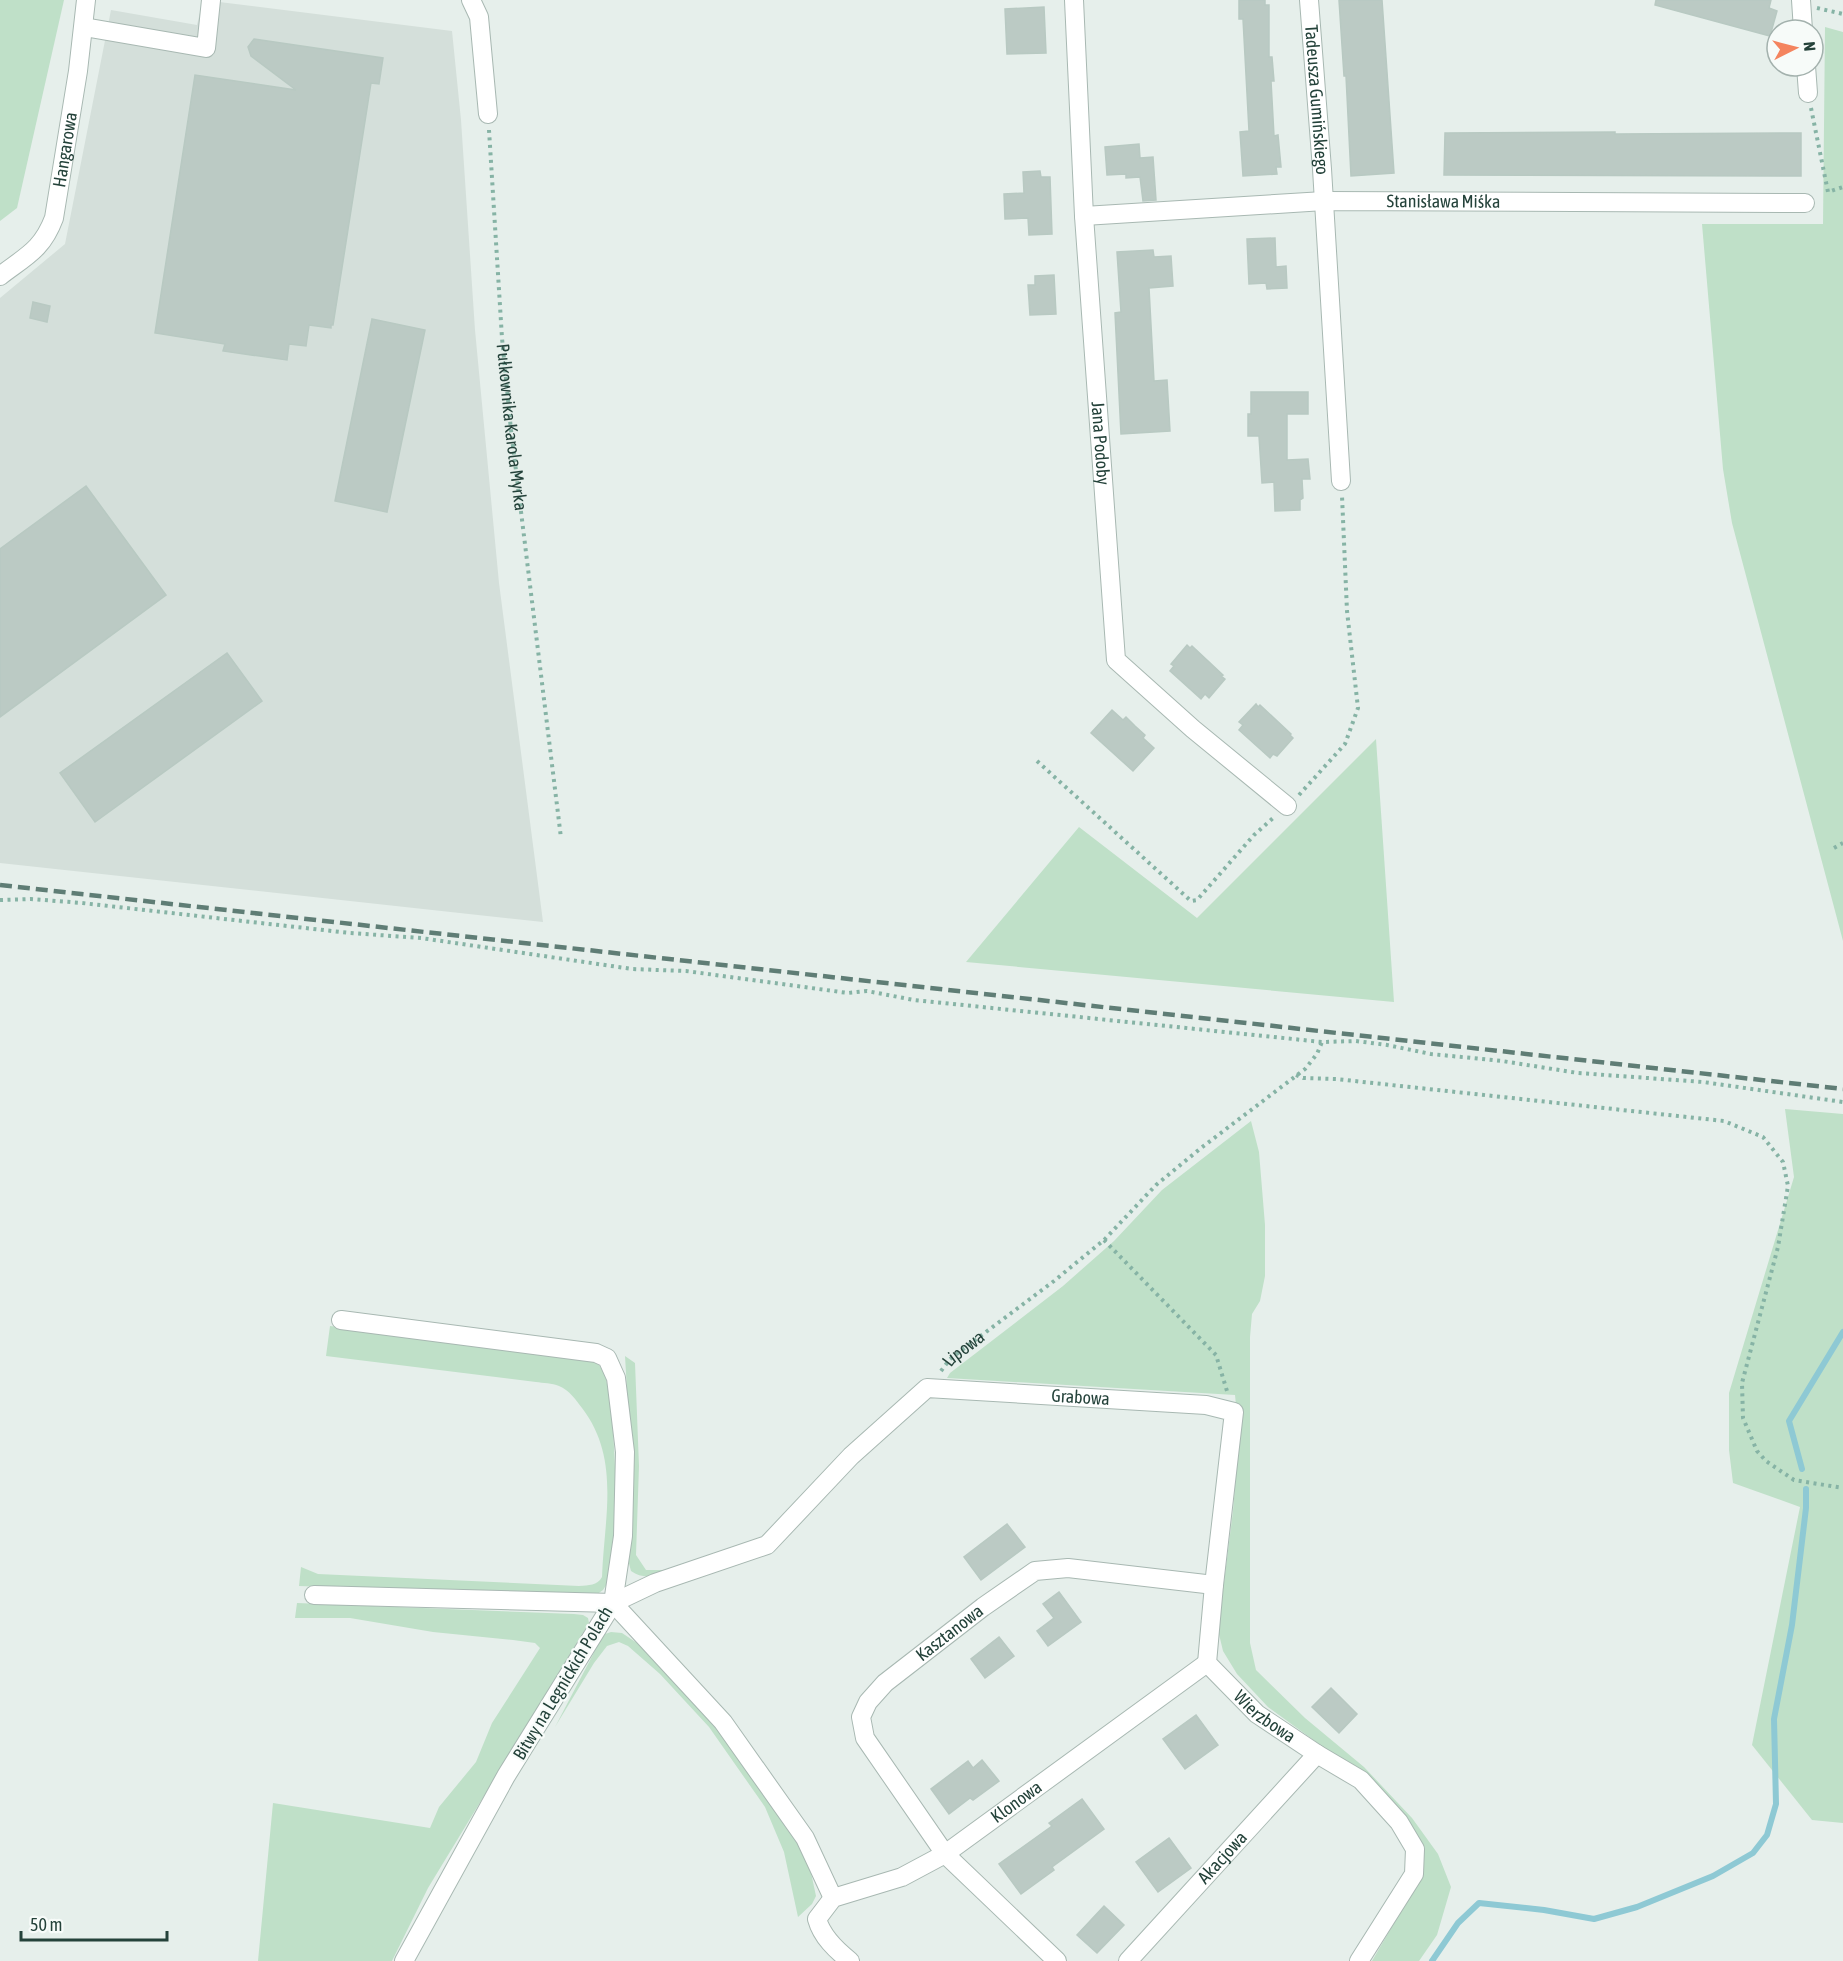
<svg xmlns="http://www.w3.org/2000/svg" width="1843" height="1961" font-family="'Asap Condensed',sans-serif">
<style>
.built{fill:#d4dfda}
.green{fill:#bfe0c8}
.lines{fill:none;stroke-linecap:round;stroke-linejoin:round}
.stream{stroke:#8ec9d4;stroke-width:6}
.building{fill:#bbcac4;stroke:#b8c9c2;stroke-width:1.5}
.minor-casing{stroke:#a8b8b2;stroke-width:20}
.path{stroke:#86b3a5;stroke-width:4;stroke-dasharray:3 4.5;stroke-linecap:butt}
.minor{stroke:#fff;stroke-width:18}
.rail{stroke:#5f7d75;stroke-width:4.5;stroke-dasharray:12 6;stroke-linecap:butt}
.labels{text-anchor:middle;stroke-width:4.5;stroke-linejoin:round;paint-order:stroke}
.street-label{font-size:18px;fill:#24423a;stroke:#f7fbf9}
</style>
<rect width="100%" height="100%" fill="#e6efeb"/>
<path class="built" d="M 203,0 L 452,31 L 461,120 L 475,330 L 499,583 L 543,922 L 0,863 L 0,298 L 65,244 L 111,10 L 197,25 Z"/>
<g class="green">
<path d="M 0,0 L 64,0 L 17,208 L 0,221 Z"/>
<path d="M 1825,27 L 1843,32 L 1843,941 L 1732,523 L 1723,469 L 1702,224 L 1823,224 Z"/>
<path d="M 1376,739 L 1394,1002 L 966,962 L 1079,827 L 1197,918 Z"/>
<path d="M 1785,1109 L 1843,1114 L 1843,1823 L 1812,1820 L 1752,1745 L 1800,1507 L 1733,1483 L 1729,1450 L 1729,1393 L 1794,1177 Z"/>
<path d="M 1251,1121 L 1259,1152 L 1265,1225 L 1265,1276 L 1260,1301 L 1252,1314 L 1250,1337 L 1250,1643 L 1256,1670 L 1305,1718 L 1364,1767 L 1412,1818 L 1438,1854 L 1451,1887 L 1437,1935 L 1419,1961 L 1372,1961 L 1422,1875 L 1422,1857 L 1352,1768 L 1268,1707 L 1237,1674 L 1223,1651 L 1218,1630 L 1233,1511 L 1239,1436 L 1235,1395 L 947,1378 L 950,1373 L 1063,1286 L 1114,1241 L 1162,1190 Z"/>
<path d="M 330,1326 L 591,1360 L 599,1365 L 605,1374 L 612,1410 L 615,1466 L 616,1516 L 610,1579 L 603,1590 L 596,1595 L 540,1595 L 299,1586 L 301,1567 L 318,1574 L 579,1586 C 589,1585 597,1586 602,1577 C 604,1518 621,1459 582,1408 C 576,1400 569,1390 559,1386 C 552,1383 543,1383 536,1382 L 326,1356 Z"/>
<path d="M 625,1356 L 635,1363 L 639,1466 L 636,1555 L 646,1570 L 666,1570 L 676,1566 C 660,1574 647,1582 631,1571 L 627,1556 L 632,1475 Z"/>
<path d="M 297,1603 L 574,1614 L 583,1615 L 588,1618 L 589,1623 L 428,1888 L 392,1961 L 258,1961 L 273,1803 L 430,1828 L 439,1807 L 476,1762 L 492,1723 L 540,1648 L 535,1643 L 513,1640 L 433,1632 L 350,1618 L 295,1618 Z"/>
<path d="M 611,1632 L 622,1633 L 640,1645 L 718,1727 L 800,1845 L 810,1868 L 816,1896 L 812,1904 L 798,1917 L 784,1852 L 765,1807 L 709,1727 L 660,1674 L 628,1646 L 619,1642 L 607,1646 L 594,1663 L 555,1727 L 599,1643 L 605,1634 Z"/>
</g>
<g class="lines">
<g class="stream">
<path d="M 1802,1469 L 1789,1421 L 1843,1332"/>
<path d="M 1432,1961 L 1458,1923 L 1479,1903 L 1544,1910 L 1594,1919 L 1637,1907 L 1713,1876 L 1753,1853 L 1767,1835 L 1776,1804 L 1774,1719 L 1792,1625 L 1806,1508 L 1806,1489"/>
</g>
</g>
<g class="building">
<path d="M 1239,0 L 1265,0 L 1265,5 L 1269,5 L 1269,57 L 1272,57 L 1274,81 L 1271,81 L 1274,136 L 1278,135 L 1281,167 L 1276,167 L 1277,174 L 1243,176 L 1240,132 L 1249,131 L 1243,19 L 1239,19 Z"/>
<path d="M 1339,0 L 1382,0 L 1394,173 L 1351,176 L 1346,76 L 1344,76 Z"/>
<path d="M 1656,0 L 1771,0 L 1769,8 L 1777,11 L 1770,36 L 1655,5 Z"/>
<path d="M 1044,7 L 1046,53 L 1007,54 L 1005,9 Z"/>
<path d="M 254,39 L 383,58 L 379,84 L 371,83 L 333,325 L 331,325 L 331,328 L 309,325 L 306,346 L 289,344 L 287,360 L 223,351 L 225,344 L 155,333 L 195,75 L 296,90 L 251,56 L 248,47 Z"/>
<path d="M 1615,132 L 1615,134 L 1801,133 L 1801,176 L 1444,175 L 1445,133 Z"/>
<path d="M 1139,144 L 1140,158 L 1153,157 L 1156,200 L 1143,201 L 1140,177 L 1126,178 L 1126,174 L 1107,175 L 1105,147 Z"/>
<path d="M 1040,171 L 1041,177 L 1050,177 L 1052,234 L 1029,235 L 1028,218 L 1005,219 L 1004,194 L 1024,193 L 1023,172 Z"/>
<path d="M 1275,238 L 1276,267 L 1286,266 L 1287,288 L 1267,289 L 1266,283 L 1249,284 L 1247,239 Z"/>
<path d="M 1153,250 L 1154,257 L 1171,256 L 1173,286 L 1149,288 L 1154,381 L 1167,380 L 1170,431 L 1121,434 L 1115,313 L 1121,312 L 1117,252 Z"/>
<path d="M 1054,275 L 1056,314 L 1030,315 L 1028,285 L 1035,285 L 1035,276 Z"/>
<path d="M 33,302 L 50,306 L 47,322 L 30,318 Z"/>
<path d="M 372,319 L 425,330 L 387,512 L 335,501 Z"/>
<path d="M 1251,392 L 1308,392 L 1308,414 L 1287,414 L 1287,460 L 1308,459 L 1310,479 L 1302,479 L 1303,498 L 1300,500 L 1300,510 L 1275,511 L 1274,482 L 1262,483 L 1259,436 L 1248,436 L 1248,414 L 1251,414 Z"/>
<path d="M 86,486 L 166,595 L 0,717 L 0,549 Z"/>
<path d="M 1187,645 L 1190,648 L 1192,646 L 1223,675 L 1221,676 L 1225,679 L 1209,698 L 1205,694 L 1201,699 L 1170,671 L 1174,666 L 1171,664 Z"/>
<path d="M 227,653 L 262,701 L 95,822 L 60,773 Z"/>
<path d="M 1256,704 L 1258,707 L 1260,705 L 1291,734 L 1290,735 L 1293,738 L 1277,756 L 1273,754 L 1270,758 L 1239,730 L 1243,725 L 1239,722 Z"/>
<path d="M 1112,710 L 1123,720 L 1126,717 L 1135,726 L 1145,735 L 1143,738 L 1154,748 L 1133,771 L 1091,733 Z"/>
<path d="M 1007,1524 L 1025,1547 L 981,1580 L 964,1557 Z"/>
<path d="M 1059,1592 L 1081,1622 L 1048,1646 L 1037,1631 L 1054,1618 L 1043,1604 Z"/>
<path d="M 999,1637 L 1014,1656 L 985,1678 L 971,1659 Z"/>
<path d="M 1331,1688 L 1357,1714 L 1339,1733 L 1312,1707 Z"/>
<path d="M 1196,1715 L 1218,1745 L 1185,1769 L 1163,1739 Z"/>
<path d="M 982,1760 L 999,1781 L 973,1800 L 970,1798 L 949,1814 L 931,1789 L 968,1761 L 973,1768 Z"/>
<path d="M 1082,1799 L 1104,1829 L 1052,1867 L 1054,1870 L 1021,1894 L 999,1864 L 1052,1826 L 1049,1823 Z"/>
<path d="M 1169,1838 L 1191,1868 L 1158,1892 L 1136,1862 Z"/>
<path d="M 1104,1906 L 1124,1925 L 1097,1953 L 1077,1935 Z"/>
</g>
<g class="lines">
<defs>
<g id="minor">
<path d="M 471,0 L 479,17 L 488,114"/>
<path id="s3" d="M 1074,0 L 1084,216 L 1116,660 L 1193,729 L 1287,806"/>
<path id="s4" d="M 1309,0 L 1322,169 L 1341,481"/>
<path d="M 1801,0 L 1803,30"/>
<path d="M 84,27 L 206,48 L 211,0"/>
<path d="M 1806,66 L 1808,93"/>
<path id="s5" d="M 1084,216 L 1324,201 L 1805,203"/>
<path id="s6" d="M 0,276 C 26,256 42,250 54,218 L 78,71 L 86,0"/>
<path d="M 341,1320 L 596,1353 L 607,1358 L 616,1378 L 625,1452 L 623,1536 L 613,1603 L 506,1776 L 404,1961"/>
<path d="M 314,1595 L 613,1603 L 723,1722 L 805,1838 L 833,1898"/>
<path id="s7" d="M 613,1603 L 655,1583 L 767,1545 L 851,1456 L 927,1388 L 1206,1405 L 1234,1412 L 1214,1585 L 1207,1663 L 1257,1714 L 1317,1754 L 1361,1780 L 1399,1822 L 1415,1849 L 1414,1874 L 1359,1961"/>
<path id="s8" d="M 850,1961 C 836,1950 822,1937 817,1919 L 833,1898 L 902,1877 L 945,1854 L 1207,1663"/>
<path id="s9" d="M 1057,1961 L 945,1854 L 865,1738 L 861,1717 L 868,1702 L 885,1683 L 983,1607 L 1035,1571 L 1068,1568 L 1214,1585"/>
<path id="s10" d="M 1128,1961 L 1317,1754"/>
</g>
</defs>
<use href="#minor" class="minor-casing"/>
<g class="path">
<path d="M 1817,8 L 1843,14"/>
<path d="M 1811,108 L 1828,192 L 1843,187"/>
<path id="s1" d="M 489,130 L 502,338 L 511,430 L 561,838"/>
<path d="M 1037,761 L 1191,901 L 1197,900 L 1254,835 L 1273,818"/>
<path d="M 1299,795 L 1345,744 L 1358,708 L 1347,611 L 1342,496"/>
<path d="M 1834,848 L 1843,843"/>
<path d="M 0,900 L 31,899 L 82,903 L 350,933 L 421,938 L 632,969 L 686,971 L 848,993 L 867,991 L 914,1000 L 1322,1042 L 1356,1041 L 1387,1045 L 1431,1054 L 1502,1061 L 1578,1073 L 1703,1082 L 1843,1102"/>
<path d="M 1296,1075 L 1303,1078 L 1336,1079 L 1724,1121 L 1763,1137 L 1783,1162 L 1788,1186 L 1778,1247 L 1742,1383 L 1743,1418 L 1757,1451 L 1766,1461 L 1794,1480 L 1843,1488"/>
<path d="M 1104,1240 L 1216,1355 L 1227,1391"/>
<path id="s2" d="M 941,1371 L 950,1359 L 1054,1281 L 1104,1240 L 1156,1185 L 1201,1148 L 1305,1069 L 1317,1054 L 1322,1042"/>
</g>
<use href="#minor" class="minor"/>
<path class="rail" d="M 0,885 L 1843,1089"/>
</g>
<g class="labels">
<g class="street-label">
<text dy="6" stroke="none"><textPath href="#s4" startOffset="100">Tadeusza Gumińskiego</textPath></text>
<text dy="6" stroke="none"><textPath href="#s6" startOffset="150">Hangarowa</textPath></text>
<text dy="6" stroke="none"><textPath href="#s5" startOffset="360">Stanisława Miśka</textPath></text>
<text dy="6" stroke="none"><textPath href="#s1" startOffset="298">Pułkownika Karola Myrka</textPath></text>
<text dy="6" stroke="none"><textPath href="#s3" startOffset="444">Jana Podoby</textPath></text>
<text dy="6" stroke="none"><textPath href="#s2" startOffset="32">Lipowa</textPath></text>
<text dy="6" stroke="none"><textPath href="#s7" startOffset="543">Grabowa</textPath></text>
<text dy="6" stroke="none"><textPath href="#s9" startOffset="441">Kasztanowa</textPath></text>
<text transform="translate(563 1683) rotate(-59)" y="6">Bitwy na Legnickich Polach</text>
<text dy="6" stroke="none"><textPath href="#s7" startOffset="1029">Wierzbowa</textPath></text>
<text dy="6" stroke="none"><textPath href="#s8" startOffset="290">Klonowa</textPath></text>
<text dy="6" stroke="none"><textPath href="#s10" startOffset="140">Akacjowa</textPath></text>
</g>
</g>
<g transform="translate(1795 48) rotate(84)"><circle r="28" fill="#f7fbf9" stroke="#a3b1ad" stroke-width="1.5"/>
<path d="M0-4.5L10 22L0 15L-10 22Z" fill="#f4845f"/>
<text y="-9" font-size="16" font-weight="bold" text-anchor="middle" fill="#24423a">N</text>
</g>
<path d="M21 1931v9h146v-9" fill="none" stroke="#24423a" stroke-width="3"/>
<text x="30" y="1931" font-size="18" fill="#24423a" stroke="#f7fbf9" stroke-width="4.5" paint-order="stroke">50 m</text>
</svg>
